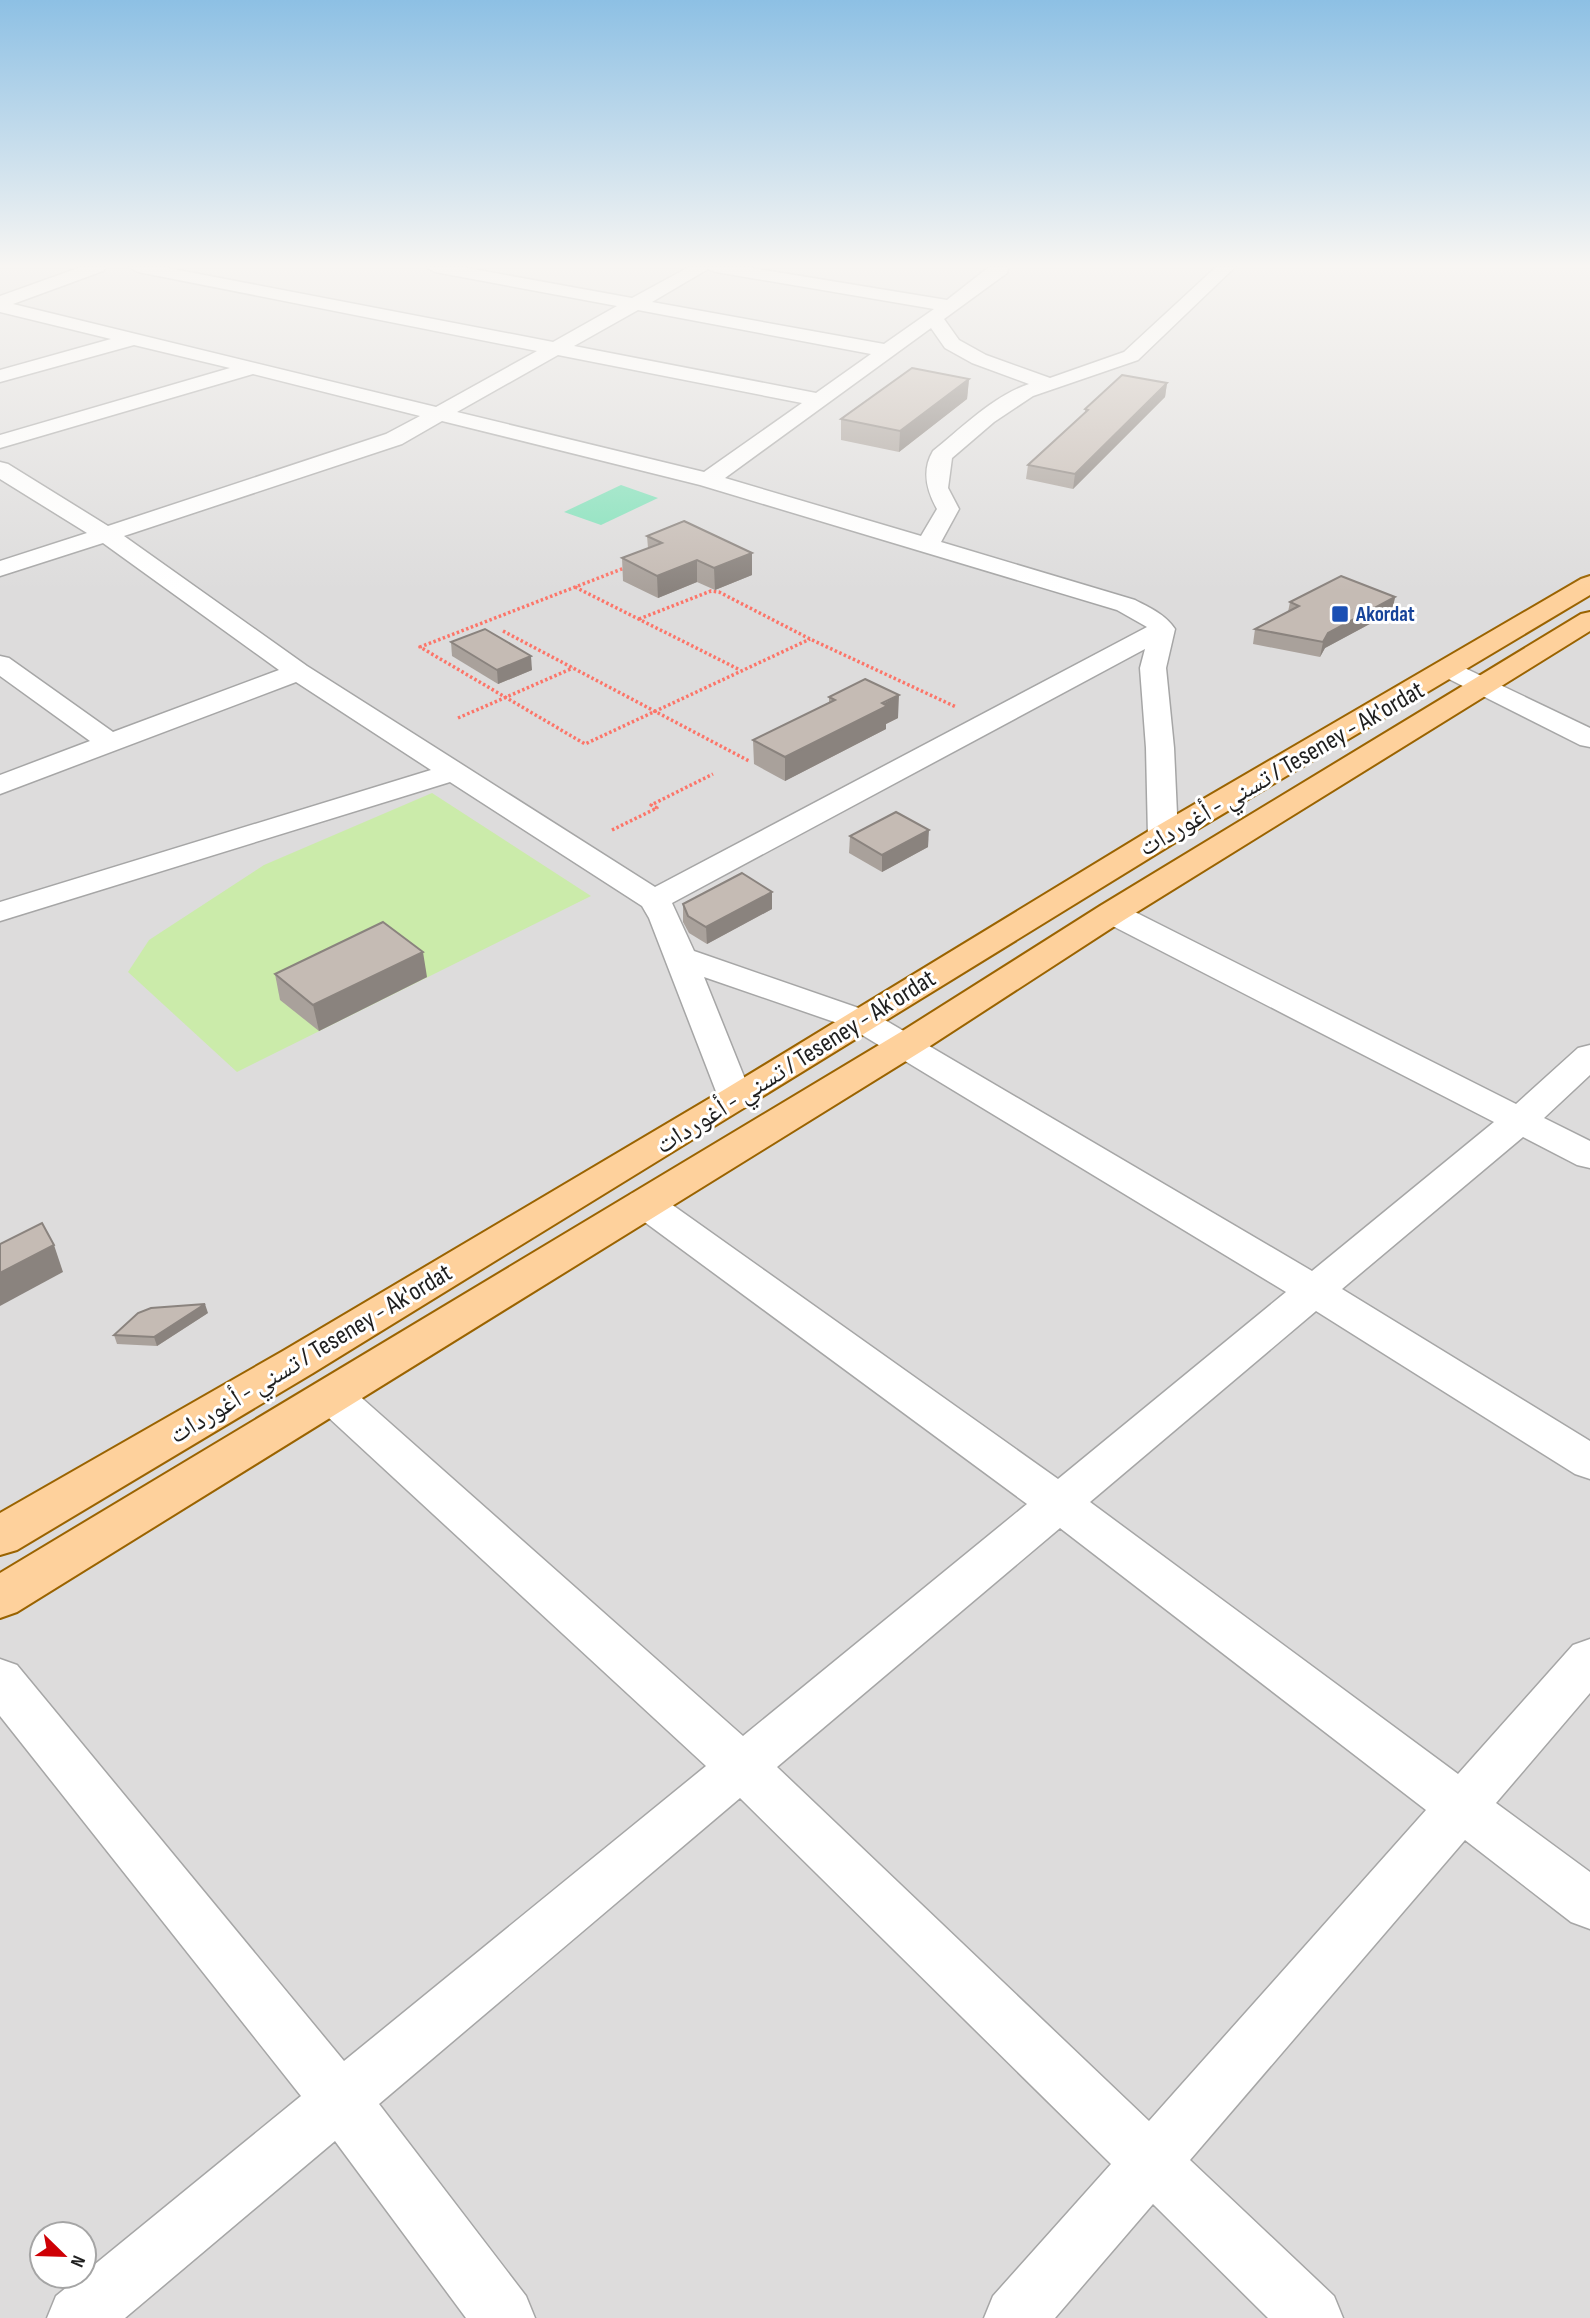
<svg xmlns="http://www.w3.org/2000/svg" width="1590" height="2318" font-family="'Sofia Sans Condensed','Noto Naskh Arabic',sans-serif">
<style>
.residential{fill:#dddcdc;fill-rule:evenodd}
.grass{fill:#cbebaa}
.pitch{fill:#81e0b9}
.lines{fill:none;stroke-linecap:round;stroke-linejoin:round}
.minor-casing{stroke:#a6a6a6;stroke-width:3}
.major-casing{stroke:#9a6300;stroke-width:4}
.path{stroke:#fc7569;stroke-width:3.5;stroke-dasharray:2.5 2.5;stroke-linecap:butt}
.minor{fill:#fff;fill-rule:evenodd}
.major{fill:#fed19c;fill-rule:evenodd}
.wall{fill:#a9a19b}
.shaded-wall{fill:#8a837e}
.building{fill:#c5bbb4;stroke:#8a837e;stroke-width:2}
.transit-dot{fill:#1a4fb4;stroke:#fff;stroke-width:2.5}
.labels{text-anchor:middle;stroke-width:6;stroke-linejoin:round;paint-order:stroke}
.far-transit-label{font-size:21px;font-weight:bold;fill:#164399;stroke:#fff;text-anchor:start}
.street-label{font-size:26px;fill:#1f1f1f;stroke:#fff}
</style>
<rect width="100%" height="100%" fill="#f0ece5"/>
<path class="residential" d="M 0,267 L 1590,267 L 1590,2318 L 0,2318 ZM 42,2234 L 84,2234 L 84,2276 L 42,2276 Z"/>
<path class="grass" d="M 432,793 L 591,896 L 237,1072 L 128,972 L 149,940 L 264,865 Z"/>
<path class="pitch" d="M 621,485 L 658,498 L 601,525 L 564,512 Z"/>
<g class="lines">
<defs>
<g id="minor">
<path d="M 81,267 L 106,267 L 103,271 L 13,304 L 436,407 L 537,351 L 138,272 L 129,267 L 163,267 L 553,342 L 617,306 L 435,272 L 426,267 L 462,267 L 632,298 L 689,267 L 746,267 L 947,300 L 989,267 L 1008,267 L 1007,273 L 944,319 L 959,340 L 986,355 L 1050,378 L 1124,352 L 1216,267 L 1235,267 L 1138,360 L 1033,396 L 994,422 L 952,458 L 948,488 L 959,509 L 941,542 L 1135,600 C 1150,608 1165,614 1175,629 L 1166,668 L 1174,748 L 1178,836 L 1174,842 L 1163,845 L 1152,842 L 1148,836 L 1146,748 L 1140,668 L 1145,649 L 672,903 L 694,951 L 873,1013 L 1312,1271 L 1494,1122 L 1101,920 L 1096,913 L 1101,906 L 1112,904 L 1123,906 L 1516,1104 L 1578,1048 L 1590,1045 L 1590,1075 L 1544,1118 L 1590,1141 L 1590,1168 L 1577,1165 L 1523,1137 L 1342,1289 L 1590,1441 L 1590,1479 L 1575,1474 L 1316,1311 L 1090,1502 L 1458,1774 L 1573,1645 L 1590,1639 L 1590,1693 L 1496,1803 L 1590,1872 L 1590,1929 L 1571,1922 L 1465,1840 L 1190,2160 L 1334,2296 L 1343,2318 L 1268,2318 L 1153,2204 L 1055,2318 L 984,2318 L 993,2296 L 1111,2164 L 740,1798 L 379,2104 L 526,2296 L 535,2318 L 466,2318 L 335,2141 L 125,2318 L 47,2318 L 56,2296 L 301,2096 L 0,1716 L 0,1659 L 17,1665 L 344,2061 L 706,1766 L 316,1406 L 310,1395 L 316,1384 L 331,1379 L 346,1384 L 743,1736 L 1027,1504 L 631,1212 L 625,1203 L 631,1194 L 644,1190 L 657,1194 L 1058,1479 L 1286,1292 L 849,1027 L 704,977 L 753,1099 L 748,1107 L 735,1110 L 722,1107 L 649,918 L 642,906 L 450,782 L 0,921 L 0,902 L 431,770 L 296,682 L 0,794 L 0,775 L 90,741 L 0,676 L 0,656 L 9,658 L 113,732 L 279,670 L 103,543 L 0,576 L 0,561 L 87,533 L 0,479 L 0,462 L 8,464 L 108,526 L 386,434 L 420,416 L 253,374 L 0,448 L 0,435 L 230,368 L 134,345 L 0,382 L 0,370 L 111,339 L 0,312 L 0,296 ZM 708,269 L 716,272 L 934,309 L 884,344 L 652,302 ZM 638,310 L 871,354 L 816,393 L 574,346 ZM 931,328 L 945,348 L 972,363 L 1029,384 C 993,396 962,428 933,451 C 921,471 927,491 937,509 L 921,536 L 725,478 ZM 558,355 L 802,403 L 704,472 L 457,412 ZM 442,421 L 700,485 L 1117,610 L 1147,627 L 655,887 L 307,666 L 124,536 L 402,444 ZM 1060,1528 L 1426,1810 L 1149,2121 L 777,1767 Z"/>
<path d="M 1450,661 L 1590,728 L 1590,747 L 1580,745 L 1441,675 L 1437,669 L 1441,663 Z"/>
</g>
<g id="major">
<path d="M 1590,576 L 1590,595 L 1174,843 L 313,1373 L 17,1550 L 0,1555 L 0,1513 L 283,1351 L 722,1091 L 1152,829 L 1581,579 Z"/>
<path d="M 1590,612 L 1590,631 L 1124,920 L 930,1046 L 17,1612 L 0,1618 L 0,1573 L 904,1030 L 1100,906 L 1581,614 Z"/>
</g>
</defs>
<use href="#minor" class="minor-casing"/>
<use href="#major" class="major-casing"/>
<g class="path">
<path d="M 627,567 L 420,647 L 585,744 L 810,639"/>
<path d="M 575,587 L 740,670"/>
<path d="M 639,619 L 711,591 L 719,592 L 810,639 L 956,707"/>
<path d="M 503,631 L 749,761"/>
<path d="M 458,718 L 573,668"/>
<path d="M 612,830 L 657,808 L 651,805 L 713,774"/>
</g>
<use href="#minor" class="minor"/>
<use href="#major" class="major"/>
</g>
<g class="wall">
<path d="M 969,379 L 967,399 L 899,452 L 841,440 L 841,419 Z"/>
<path d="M 1167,383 L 1165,397 L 1073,489 L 1026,479 L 1028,465 L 1085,413 L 1085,409 Z"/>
<path d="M 647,536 L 752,553 L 752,575 L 715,590 L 697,582 L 658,598 L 623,581 L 622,558 L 648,548 Z"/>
<path d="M 1395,597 L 1392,612 L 1325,648 L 1320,657 L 1253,644 L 1255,629 L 1288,612 L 1290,602 Z"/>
<path d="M 451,642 L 532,670 L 498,684 L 452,656 Z"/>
<path d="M 829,697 L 898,718 L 886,724 L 886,729 L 785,781 L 754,764 L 753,740 L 829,703 Z"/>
<path d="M 850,836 L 928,847 L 882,872 L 849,853 Z"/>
<path d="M 772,892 L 772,909 L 707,944 L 689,933 L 683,922 L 683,904 Z"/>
<path d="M 275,974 L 427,977 L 319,1031 L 280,1000 Z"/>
<path d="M 208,1313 L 157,1346 L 117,1344 L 114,1335 Z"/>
</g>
<g class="shaded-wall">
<path d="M 969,379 L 967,399 L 899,452 L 900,431 Z"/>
<path d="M 1167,383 L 1165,397 L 1073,489 L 1075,474 Z"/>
<path d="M 752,553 L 752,575 L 715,590 L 714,568 Z"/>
<path d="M 697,560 L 697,582 L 658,598 L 657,576 Z"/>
<path d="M 1395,597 L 1392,612 L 1325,648 L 1320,657 L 1323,642 L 1328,633 Z"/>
<path d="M 531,656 L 532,670 L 498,684 L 497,670 Z"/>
<path d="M 899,695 L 898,718 L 886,724 L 886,729 L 785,781 L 785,757 Z"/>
<path d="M 929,830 L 928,847 L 882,872 L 882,855 Z"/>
<path d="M 772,892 L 772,909 L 707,944 L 706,927 Z"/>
<path d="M 423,952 L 427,977 L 319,1031 L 313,1005 Z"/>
<path d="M 54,1245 L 63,1272 L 0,1306 L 0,1273 Z"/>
<path d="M 205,1304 L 208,1313 L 157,1346 L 154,1337 Z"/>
</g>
<g class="building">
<path d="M 912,368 L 969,379 L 900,431 L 841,419 Z"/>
<path d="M 1122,375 L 1167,383 L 1075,474 L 1028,465 L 1088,410 L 1085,409 Z"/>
<path d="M 684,521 L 752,553 L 714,568 L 697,560 L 657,576 L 622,558 L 662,543 L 647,536 Z"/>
<path d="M 1341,576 L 1395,597 L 1328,633 L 1323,642 L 1255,629 L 1299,606 L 1290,602 Z"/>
<path d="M 485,629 L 531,656 L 497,670 L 451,642 Z"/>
<path d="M 865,679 L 899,695 L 882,703 L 887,706 L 785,757 L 753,740 L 835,700 L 829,697 Z"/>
<path d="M 896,812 L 929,830 L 882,855 L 850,836 Z"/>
<path d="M 742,873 L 772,892 L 706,927 L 688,916 L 683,904 Z"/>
<path d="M 383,922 L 423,952 L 313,1005 L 275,974 Z"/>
<path d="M 42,1223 L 54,1245 L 0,1273 L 0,1244 Z"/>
<path d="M 205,1304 L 154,1337 L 114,1335 L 138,1313 L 151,1308 Z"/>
</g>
<linearGradient id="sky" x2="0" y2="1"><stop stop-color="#8dc0e4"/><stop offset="0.45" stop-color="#f8f6f3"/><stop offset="1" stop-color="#f8f6f3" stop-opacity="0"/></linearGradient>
<rect width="1590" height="591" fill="url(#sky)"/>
<rect class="transit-dot" x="1331" y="605" width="18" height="18" rx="3.5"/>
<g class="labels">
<g class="far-transit-label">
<text x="1356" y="621">Akordat</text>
</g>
<g class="street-label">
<text transform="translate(1281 768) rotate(-30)" y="9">تسني - أغوردات / Teseney - Ak'ordat</text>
<text transform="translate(795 1061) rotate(-32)" y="9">تسني - أغوردات / Teseney - Ak'ordat</text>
<text transform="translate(310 1353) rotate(-31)" y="9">تسني - أغوردات / Teseney - Ak'ordat</text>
</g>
</g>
<g transform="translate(63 2255) rotate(113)"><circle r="33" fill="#ffffff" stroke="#a5a5a5" stroke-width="2"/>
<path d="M0-5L12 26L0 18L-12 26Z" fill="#ce0005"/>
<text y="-10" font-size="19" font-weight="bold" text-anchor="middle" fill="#1f1f1f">N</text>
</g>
</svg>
